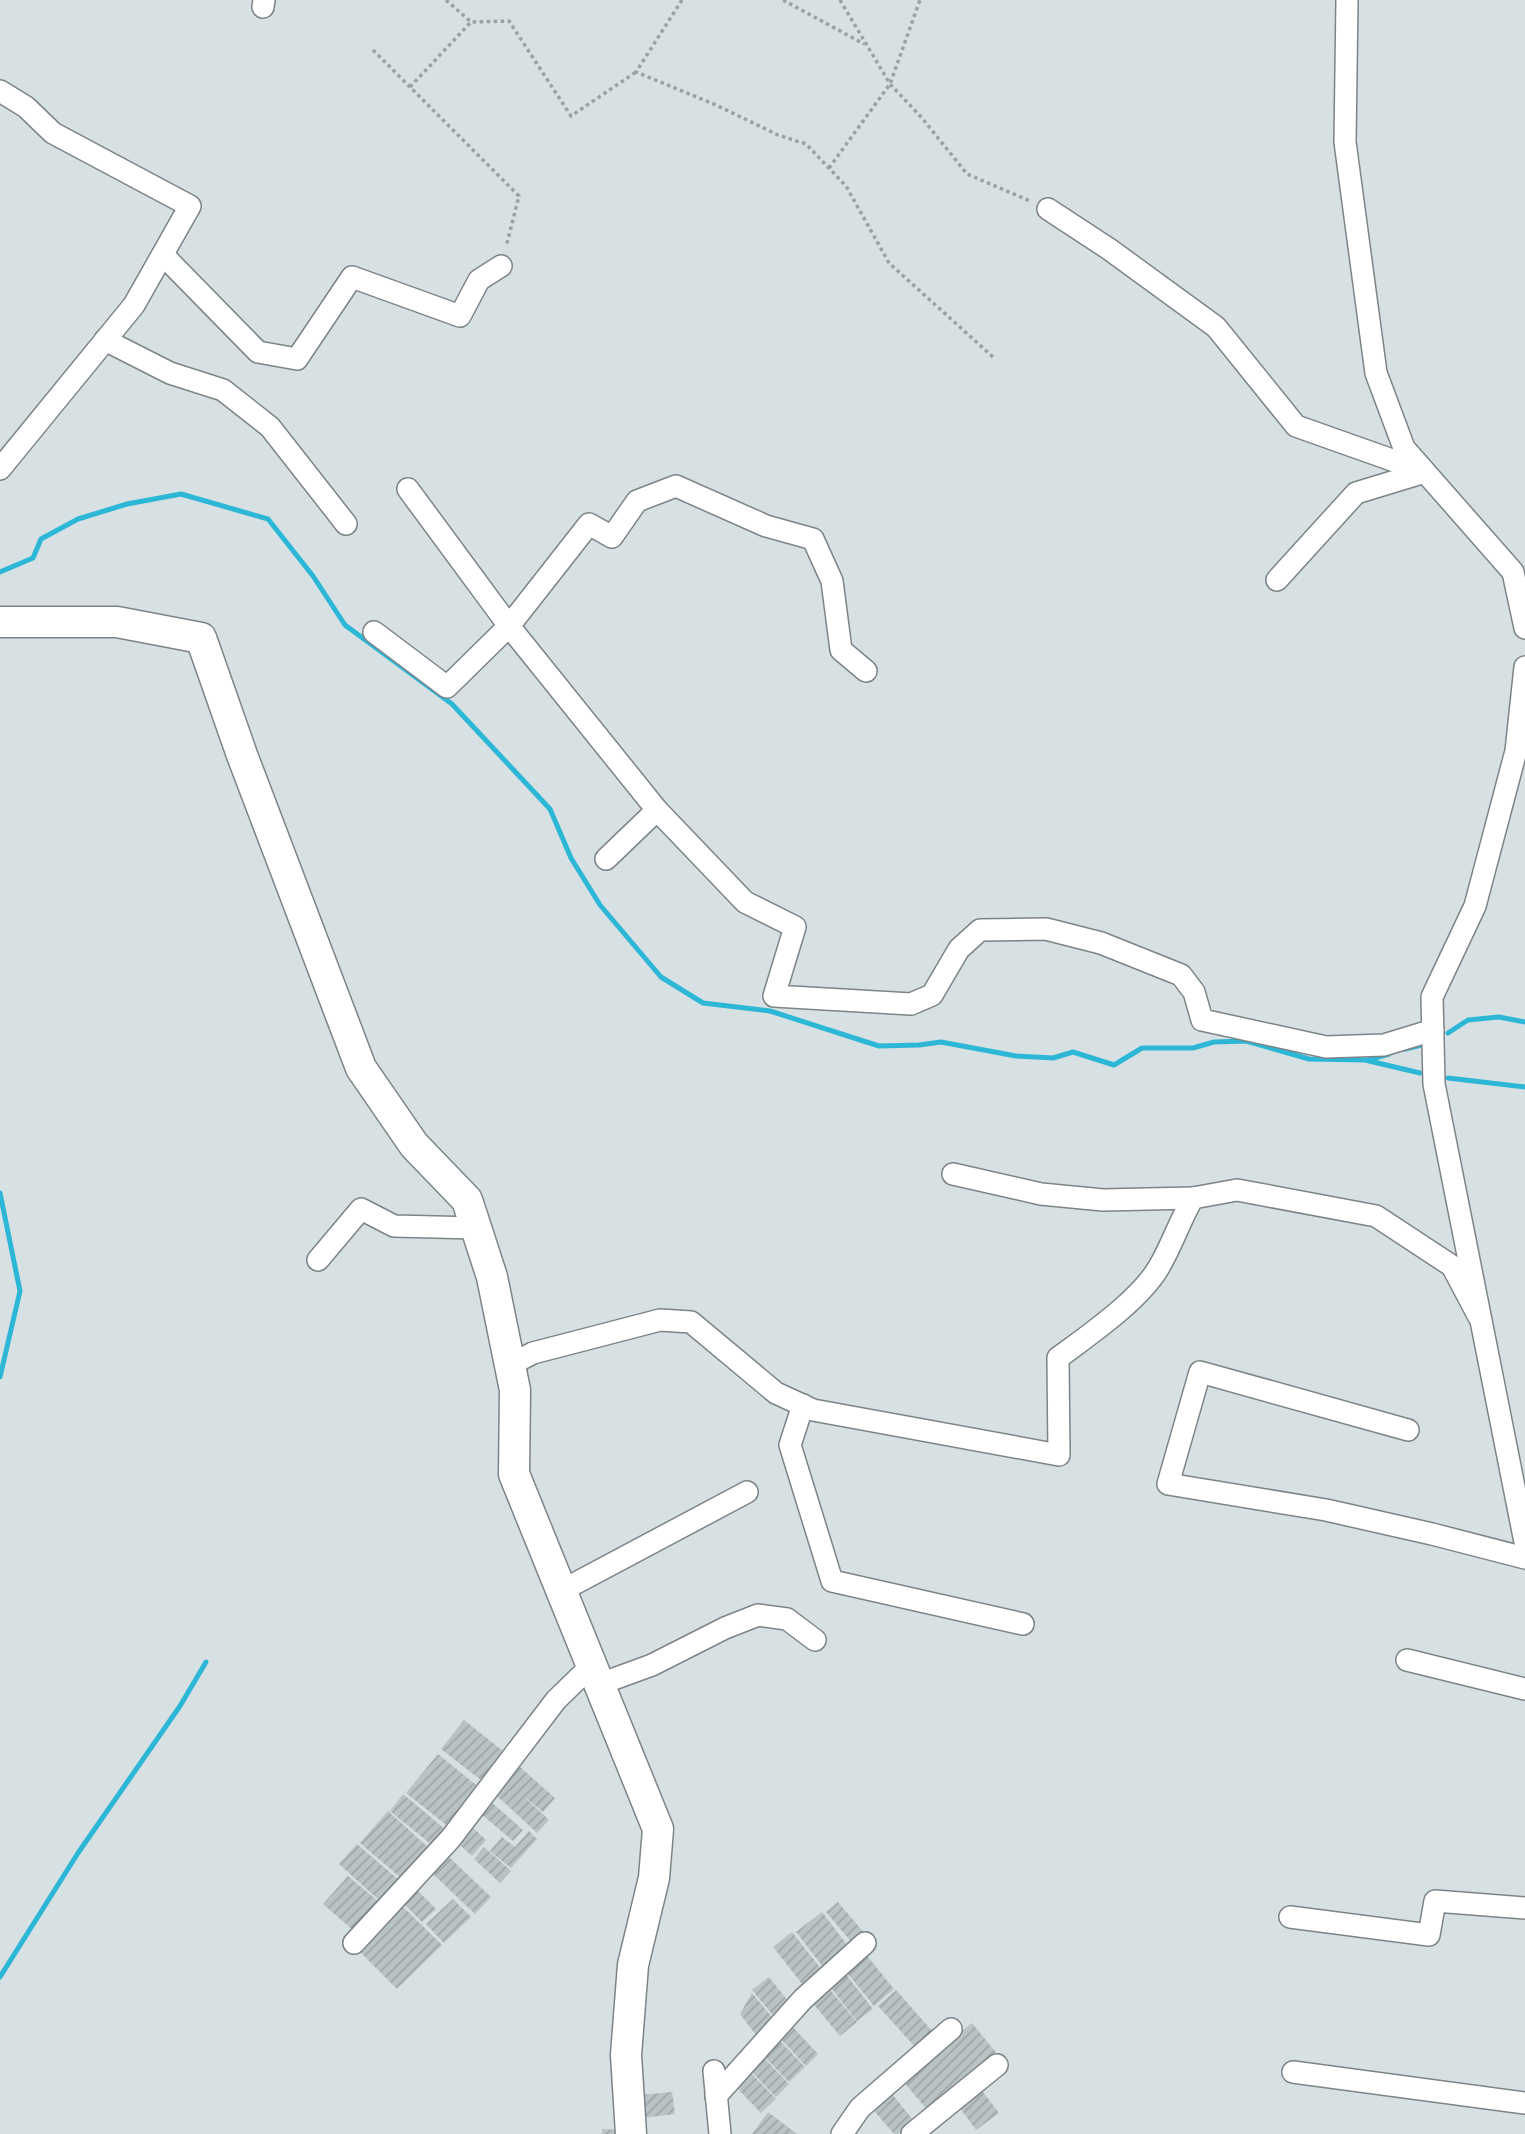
<svg xmlns="http://www.w3.org/2000/svg" width="1525" height="2134" font-family="Manrope,sans-serif">
<style>
.lines{fill:none;stroke-linecap:round;stroke-linejoin:round}
.stream{stroke:#2db7d6;stroke-width:5}
.building{fill:url(#building-hatch)}
.street-casing{stroke:#7c8487;stroke-width:24}
.secondary-casing{stroke:#7c8487;stroke-width:33}
.path{stroke:#9aa1a4;stroke-width:3.5;stroke-dasharray:3.5 3.5;stroke-linecap:butt}
.street{stroke:#fff;stroke-width:21}
.secondary{stroke:#fff;stroke-width:30}
</style>
<defs>
<pattern id="building-hatch" width="6" height="6" patternUnits="userSpaceOnUse" patternTransform="scale(1.75)"><rect width="6" height="6" fill="#b9c2c5"/><path d="M-1 1l2-2M0 6l6-6M5 7l2-2" fill="none" stroke="#9ea6a8"/></pattern>
</defs>
<rect width="100%" height="100%" fill="#d7e0e3"/>
<g class="lines">
<g class="stream">
<path d="M 0,572 L 33,558 L 41,539 L 78,519 L 127,504 L 181,494 L 268,519 L 313,576 L 345,625 L 452,704 L 550,809 L 571,858 L 600,905 L 661,977 L 703,1003 L 770,1011 L 879,1046 L 919,1045 L 941,1042 L 1016,1056 L 1053,1058 L 1073,1052 L 1114,1065 L 1142,1048 L 1193,1048 L 1214,1042 L 1246,1041 L 1309,1059 L 1365,1060 L 1420,1073"/>
<path d="M 1448,1033 L 1468,1020 L 1499,1017 L 1525,1022"/>
<path d="M 1405,1049 L 1422,1045"/>
<path d="M 1368,1060 L 1389,1054"/>
<path d="M 1448,1078 L 1525,1087"/>
<path d="M 0,1193 L 20,1291 L 0,1377"/>
<path d="M 0,1977 L 78,1853 L 180,1706 L 206,1662"/>
</g>
</g>
<g class="building">
<path d="M 464,1720 L 508,1755 L 486,1784 L 441,1749 Z"/>
<path d="M 438,1754 L 481,1789 L 450,1828 L 406,1793 Z"/>
<path d="M 520,1767 L 555,1798 L 543,1812 L 521,1794 L 549,1820 L 537,1833 L 495,1794 Z"/>
<path d="M 403,1794 L 446,1830 L 433,1846 L 390,1811 Z"/>
<path d="M 490,1801 L 523,1830 L 513,1841 L 480,1813 Z"/>
<path d="M 388,1811 L 429,1848 L 402,1879 L 360,1843 Z"/>
<path d="M 471,1826 L 486,1840 L 472,1856 L 457,1842 Z"/>
<path d="M 529,1831 L 537,1839 L 511,1868 L 490,1851 L 502,1837 L 515,1847 Z"/>
<path d="M 357,1844 L 400,1881 L 381,1902 L 339,1864 Z"/>
<path d="M 484,1847 L 511,1871 L 500,1883 L 474,1859 Z"/>
<path d="M 447,1855 L 491,1897 L 475,1914 L 431,1872 Z"/>
<path d="M 348,1876 L 379,1902 L 354,1931 L 323,1904 Z"/>
<path d="M 415,1888 L 436,1909 L 422,1922 L 401,1901 Z"/>
<path d="M 453,1899 L 471,1917 L 444,1943 L 426,1924 Z"/>
<path d="M 838,1902 L 865,1934 L 853,1944 L 826,1912 Z"/>
<path d="M 399,1903 L 442,1945 L 397,1989 L 355,1947 Z"/>
<path d="M 822,1912 L 849,1947 L 823,1967 L 796,1932 Z"/>
<path d="M 792,1932 L 822,1970 L 803,1985 L 773,1947 Z"/>
<path d="M 864,1952 L 894,1989 L 874,2006 L 844,1969 Z"/>
<path d="M 844,1972 L 873,2009 L 857,2021 L 828,1984 Z"/>
<path d="M 769,1977 L 792,2006 L 776,2019 L 752,1990 Z"/>
<path d="M 827,1986 L 857,2022 L 840,2036 L 810,2000 Z"/>
<path d="M 896,1990 L 933,2032 L 916,2048 L 878,2006 Z"/>
<path d="M 752,1993 L 775,2021 L 759,2039 L 740,2014 Z"/>
<path d="M 972,2023 L 998,2055 L 929,2112 L 902,2080 Z"/>
<path d="M 791,2025 L 818,2054 L 806,2066 L 779,2037 Z"/>
<path d="M 778,2039 L 805,2067 L 789,2082 L 762,2054 Z"/>
<path d="M 763,2057 L 789,2084 L 776,2097 L 750,2070 Z"/>
<path d="M 750,2072 L 776,2099 L 761,2113 L 735,2086 Z"/>
<path d="M 980,2088 L 999,2113 L 976,2130 L 957,2104 Z"/>
<path d="M 888,2089 L 914,2121 L 898,2134 L 894,2134 L 869,2105 Z"/>
<path d="M 672,2092 L 675,2114 L 641,2118 L 638,2095 Z"/>
<path d="M 768,2112 L 797,2134 L 752,2134 Z"/>
<path d="M 602,2129 L 622,2130 L 621,2134 L 602,2134 Z"/>
</g>
<g class="lines">
<defs>
<g id="street">
<path d="M 1347,0 L 1345,142 L 1376,373 L 1404,448 L 1513,572 L 1525,628"/>
<path d="M 263,7 L 264,0"/>
<path d="M 0,91 L 26,107 L 53,133 L 190,206 L 134,305 L 0,469"/>
<path d="M 1048,209 L 1109,249 L 1216,327 L 1296,426 L 1423,471"/>
<path d="M 163,255 L 258,352 L 297,359 L 352,277 L 460,316 L 479,280 L 501,266"/>
<path d="M 105,340 L 170,373 L 223,390 L 270,427 L 346,524"/>
<path d="M 408,489 L 509,626 L 657,810"/>
<path d="M 1277,580 L 1356,493 L 1425,472"/>
<path d="M 374,632 L 447,687 L 509,626 L 589,524 L 612,537 L 637,501 L 676,486 L 766,526 L 813,539 L 832,581 L 841,650 L 866,671"/>
<path d="M 1525,667 L 1516,751 L 1475,906 L 1432,997 L 1434,1084 L 1525,1542"/>
<path d="M 606,859 L 657,810 L 745,902 L 795,927 L 774,996 L 911,1004 L 932,995 L 959,949 L 980,930 L 1046,929 L 1101,943 L 1181,975 L 1194,992 L 1202,1020 L 1326,1047 L 1384,1045 L 1433,1030"/>
<path d="M 953,1174 L 1041,1194 L 1103,1200 L 1193,1198"/>
<path d="M 318,1260 L 361,1209 L 394,1226 L 476,1228"/>
<path d="M 510,1365 L 533,1353 L 660,1320 L 691,1322 L 776,1393 L 813,1410 L 1059,1455 L 1058,1358 C 1089,1335 1140,1300 1159,1267 C 1172,1245 1180,1220 1193,1198 L 1237,1190 L 1376,1216 L 1452,1266 L 1479,1317"/>
<path d="M 803,1405 L 790,1445 L 832,1581 L 1023,1624"/>
<path d="M 1408,1430 L 1200,1372 L 1168,1484 L 1326,1510 L 1432,1534 L 1525,1558"/>
<path d="M 561,1591 L 747,1492"/>
<path d="M 1407,1660 L 1525,1689"/>
<path d="M 600,1684 L 652,1665 L 725,1628 L 758,1615 L 787,1619 L 815,1640"/>
<path d="M 1290,1917 L 1429,1935 L 1435,1901 L 1525,1908"/>
<path d="M 354,1943 L 451,1838 L 556,1700 L 592,1665"/>
<path d="M 714,2071 L 720,2134"/>
<path d="M 1293,2072 L 1525,2103"/>
<path d="M 716,2096 L 803,1999 L 865,1943"/>
<path d="M 842,2134 L 860,2108 L 951,2029"/>
<path d="M 912,2134 L 997,2065"/>
</g>
<path id="secondary" d="M 0,622 L 117,622 L 201,638 L 242,755 L 361,1068 L 414,1145 L 467,1200 L 492,1277 L 515,1390 L 514,1474 L 658,1829 L 654,1878 L 633,1965 L 626,2055 L 631,2134"/>
</defs>
<use href="#street" class="street-casing"/>
<use href="#secondary" class="secondary-casing"/>
<g class="path">
<path d="M 446,0 L 471,22 L 509,21 L 571,116 L 636,72"/>
<path d="M 682,0 L 636,72 L 716,105 L 778,135 L 806,144 L 846,186 L 889,263 L 993,357"/>
<path d="M 783,0 L 864,44"/>
<path d="M 840,0 L 890,84 L 922,118 L 967,174 L 1030,201"/>
<path d="M 373,50 L 519,196 L 506,247"/>
<path d="M 410,87 L 471,22"/>
<path d="M 829,168 L 890,84 L 920,0"/>
</g>
<use href="#street" class="street"/>
<use href="#secondary" class="secondary"/>
</g>
</svg>
